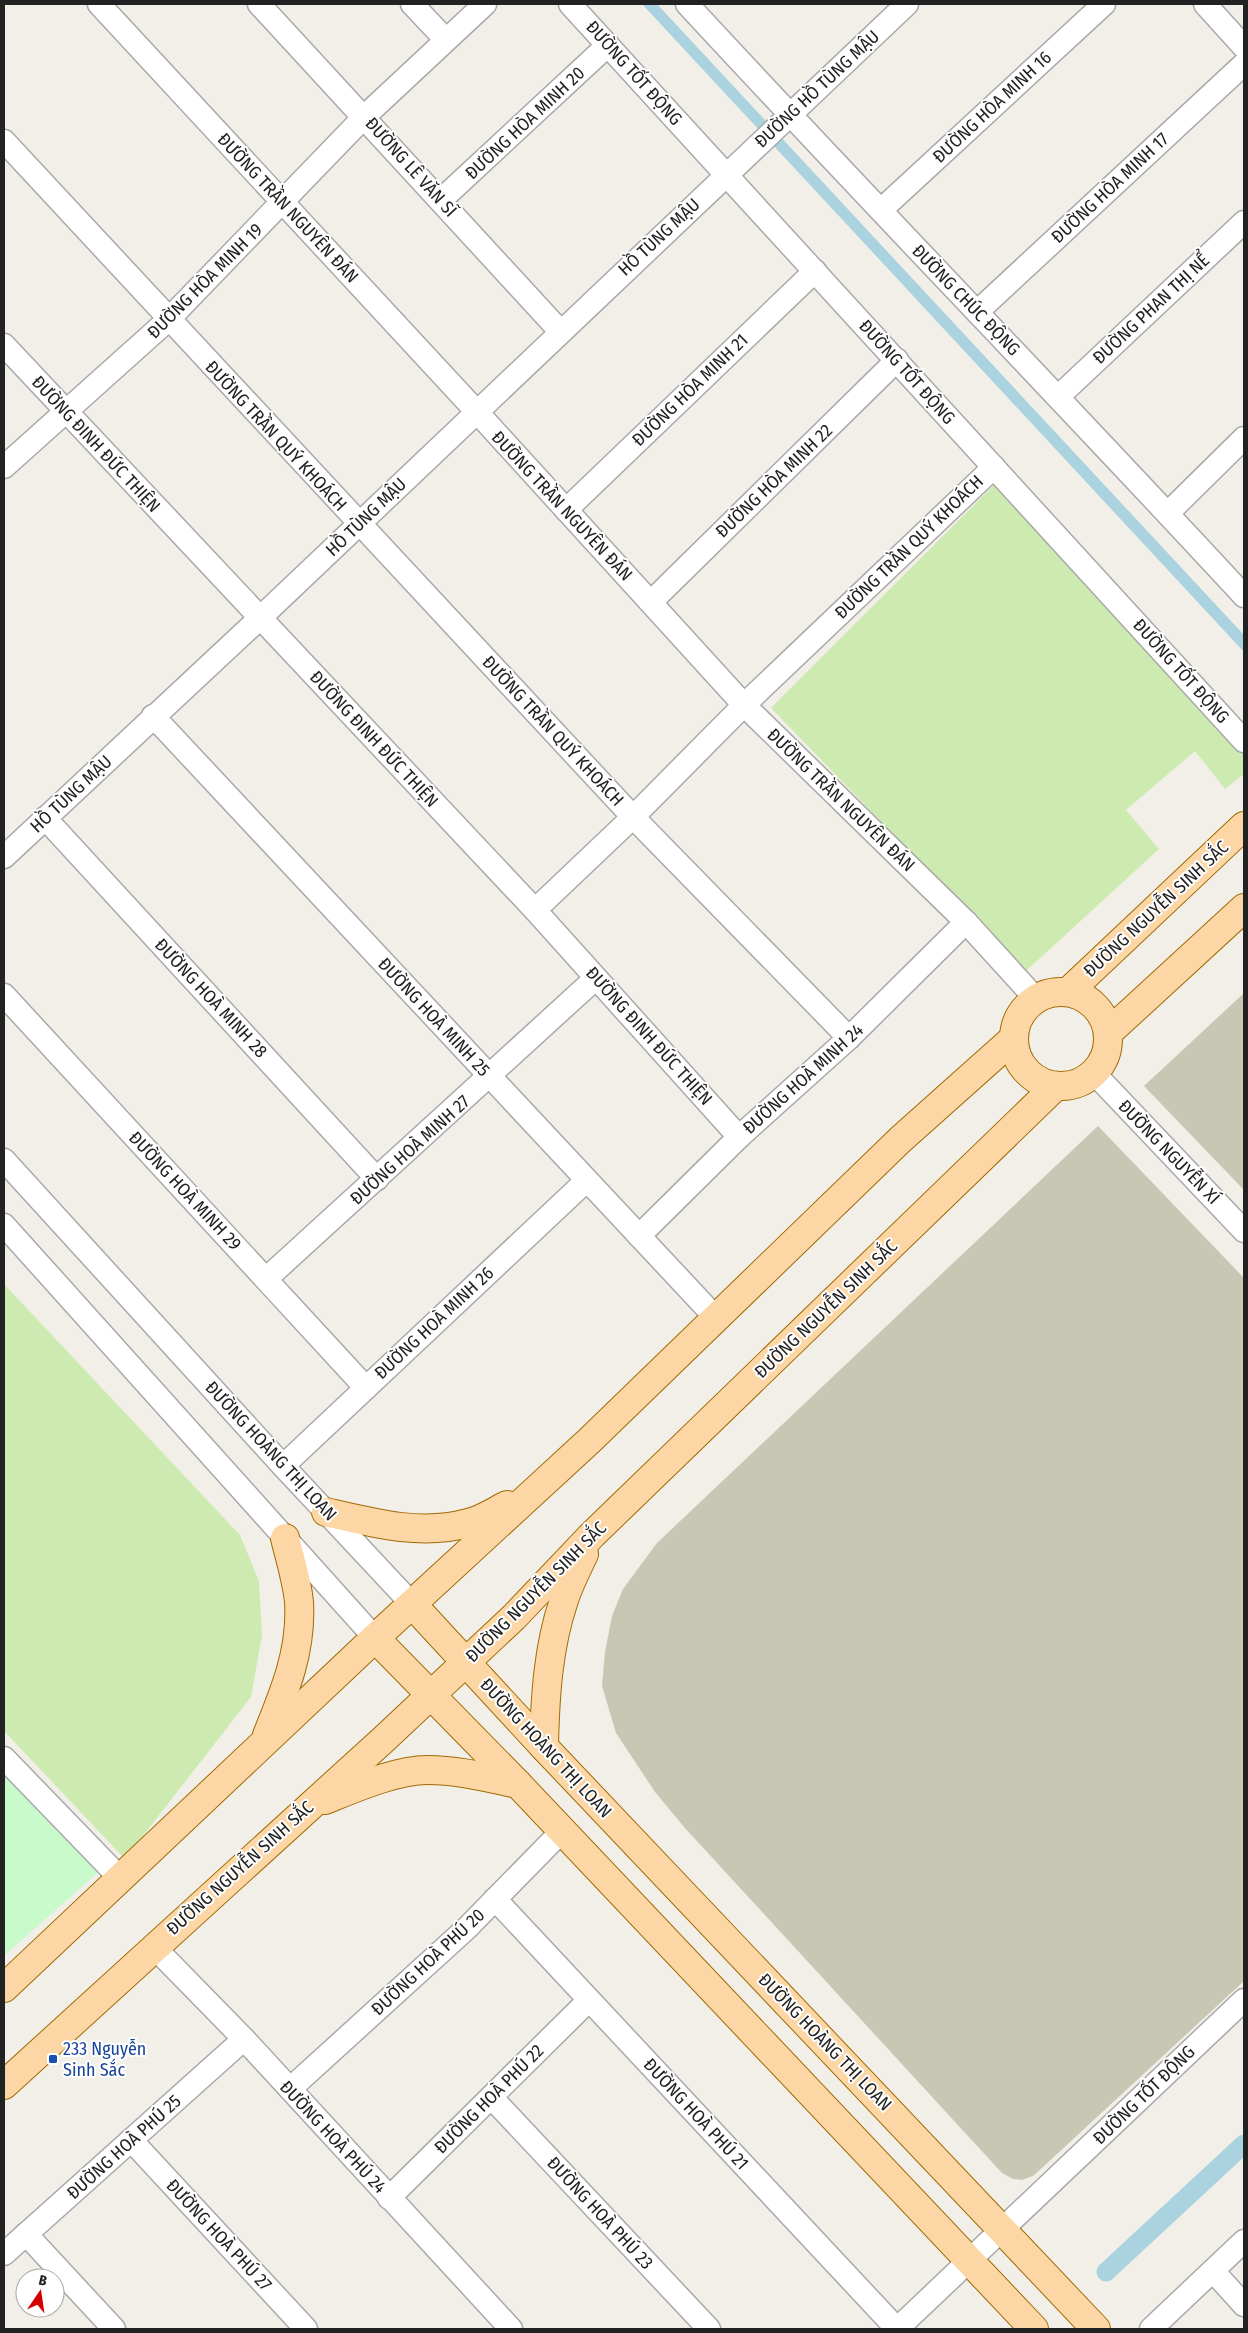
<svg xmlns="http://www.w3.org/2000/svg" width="1248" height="2333" font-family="'Fira Sans Condensed',sans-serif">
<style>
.construction{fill:#c7c7b4}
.grass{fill:#cdebb0}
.park{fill:#c8facc}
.water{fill:#aad3df}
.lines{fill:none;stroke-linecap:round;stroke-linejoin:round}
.canal{stroke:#aad3df;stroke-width:19}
.minor-casing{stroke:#a9a9a9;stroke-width:25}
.major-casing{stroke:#a06b00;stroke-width:30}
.minor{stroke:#fff;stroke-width:22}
.major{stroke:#fcd6a4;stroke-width:28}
.transit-dot{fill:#1a4fb4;stroke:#fff;stroke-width:2}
.labels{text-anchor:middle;stroke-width:4;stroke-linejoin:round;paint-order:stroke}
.street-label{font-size:18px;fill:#222;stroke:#fff}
.transit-label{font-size:18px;fill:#164399;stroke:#fff;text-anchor:start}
</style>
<rect width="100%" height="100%" fill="#f2efe9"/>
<g class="construction">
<path d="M 1244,993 L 1244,1190 L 1144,1086 Z"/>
<path d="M 1098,1126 L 1244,1278 L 1244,1981 L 1043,2167 L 1033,2176 L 1022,2180 L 1013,2179 L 1002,2173 L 684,1827 L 655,1792 L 616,1733 L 602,1686 L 605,1652 L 612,1616 L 623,1589 L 657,1543 Z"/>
</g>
<g class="grass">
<path d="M 995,484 L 1244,752 L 1244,774 L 1225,789 L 1195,751 L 1126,810 L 1159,849 L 1026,971 L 771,708 Z"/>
<path d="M 4,1284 L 240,1535 L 259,1581 L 262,1635 L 251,1697 L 125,1859 L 4,1731 Z"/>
</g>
<path class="park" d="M 4,1763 L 100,1867 L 96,1874 L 4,1956 Z"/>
<path class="water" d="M 642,4 L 657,4 L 1244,635 L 1244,652 Z"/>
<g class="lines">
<path class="canal" d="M 1106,2272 L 1244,2144"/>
<defs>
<g id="minor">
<path d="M 99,4 L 477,412 L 744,705 L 966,922 L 1036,999"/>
<path d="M 259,4 L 560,331"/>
<path d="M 412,4 L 446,40"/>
<path d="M 570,4 L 1244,741"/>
<path d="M 687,4 C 871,203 1060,397 1244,596"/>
<path d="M 1205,4 L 1244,47"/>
<path d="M 4,141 L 633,817 L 849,1038"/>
<path d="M 441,200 L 608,45"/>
<path d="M 881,210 L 1104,4"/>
<path d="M 977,312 L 1244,64"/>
<path d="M 4,345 L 535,910 L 739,1137"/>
<path d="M 1059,396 L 1244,222"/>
<path d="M 4,467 L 168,320 L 365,116 L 485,4"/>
<path d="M 566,510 L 815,271"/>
<path d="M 1168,513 L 1244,438"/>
<path d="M 651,602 L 897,360"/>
<path d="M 153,716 L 716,1318"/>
<path d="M 45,818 L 377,1179"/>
<path d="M 4,857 L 260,618 L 907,4"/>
<path d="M 535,910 L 633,817 L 744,705 L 994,467"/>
<path d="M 4,995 L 366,1388"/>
<path d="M 1094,1073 L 1244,1231"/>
<path d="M 4,1160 L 283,1466 L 412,1604"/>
<path d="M 4,1225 L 375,1638"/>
<path d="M 639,1236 L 739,1137 L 849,1038 L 966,922"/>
<path d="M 266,1279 L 596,978"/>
<path d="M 283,1466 L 586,1181"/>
<path d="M 4,1758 L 121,1879"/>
<path d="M 495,1899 L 897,2329"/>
<path d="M 154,1947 L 244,2039 L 511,2329"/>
<path d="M 290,2089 L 467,1928 L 562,1831"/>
<path d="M 491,2097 L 709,2329"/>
<path d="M 131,2140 L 306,2329"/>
<path d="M 389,2198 L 589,2000"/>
<path d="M 26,2234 L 114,2329"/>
<path d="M 4,2254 L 244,2039"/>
<path d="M 1213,2271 L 1244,2305"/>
<path d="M 897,2329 L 1244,2000"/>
<path d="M 1151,2329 L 1244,2241"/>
</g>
<g id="major">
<circle cx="1061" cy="1039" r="47"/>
<path d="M 1068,992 L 1244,826"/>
<path d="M 1108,1033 L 1244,908"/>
<path d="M 326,1512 C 373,1523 421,1536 468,1523 C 482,1520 495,1511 507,1505"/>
<path d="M 412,1604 L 544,1747 L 1096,2329"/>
<path d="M 375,1638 L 518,1784 L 1034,2329"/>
<path d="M 267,1735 C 285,1691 302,1650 299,1602 C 297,1581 290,1559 285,1538"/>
<path d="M 544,1747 C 545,1697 548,1647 564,1600 C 569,1584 577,1569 584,1554"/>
<path d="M 325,1800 C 355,1788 396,1770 428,1770 C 458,1770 489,1778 518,1784"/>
<path d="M 4,1988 L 375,1638 L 589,1441 L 901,1139 L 1013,1039"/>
<path d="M 4,2085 L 384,1739 L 514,1617 L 593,1534 L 1056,1086"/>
</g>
</defs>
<use href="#minor" class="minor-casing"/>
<use href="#major" class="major-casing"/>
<use href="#minor" class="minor"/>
<use href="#major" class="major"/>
</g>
<rect class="transit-dot" x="48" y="2054" width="10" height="10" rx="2.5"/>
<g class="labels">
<g class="street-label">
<text transform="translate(634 73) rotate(48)" y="6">ĐƯỜNG TỐT ĐỘNG</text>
<text transform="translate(817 89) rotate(-43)" y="6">ĐƯỜNG HỒ TÙNG MẬU</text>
<text transform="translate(992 107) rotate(-43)" y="6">ĐƯỜNG HÒA MINH 16</text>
<text transform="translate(525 123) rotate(-43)" y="6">ĐƯỜNG HÒA MINH 20</text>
<text transform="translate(411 167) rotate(48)" y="6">ĐƯỜNG LÊ VĂN SĨ</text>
<text transform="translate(1110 188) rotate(-43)" y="6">ĐƯỜNG HÒA MINH 17</text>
<text transform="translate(288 208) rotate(47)" y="6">ĐƯỜNG TRẦN NGUYÊN ĐÁN</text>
<text transform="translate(659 237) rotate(-43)" y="6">HỒ TÙNG MẬU</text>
<text transform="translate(205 281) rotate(-45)" y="6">ĐƯỜNG HÒA MINH 19</text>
<text transform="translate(966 300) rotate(46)" y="6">ĐƯỜNG CHÚC ĐỘNG</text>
<text transform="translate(1151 309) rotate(-43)" y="6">ĐƯỜNG PHAN THỊ NỂ</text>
<text transform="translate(907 372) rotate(48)" y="6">ĐƯỜNG TỐT ĐỘNG</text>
<text transform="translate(690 390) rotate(-44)" y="6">ĐƯỜNG HÒA MINH 21</text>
<text transform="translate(276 436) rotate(47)" y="6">ĐƯỜNG TRẦN QUÝ KHOÁCH</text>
<text transform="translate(96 444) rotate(47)" y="6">ĐƯỜNG ĐINH ĐỨC THIỆN</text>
<text transform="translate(774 481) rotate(-44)" y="6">ĐƯỜNG HÒA MINH 22</text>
<text transform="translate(562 506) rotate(47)" y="6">ĐƯỜNG TRẦN NGUYÊN ĐÁN</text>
<text transform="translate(366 517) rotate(-44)" y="6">HỒ TÙNG MẬU</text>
<text transform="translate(909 547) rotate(-44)" y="6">ĐƯỜNG TRẦN QUÝ KHOÁCH</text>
<text transform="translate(1181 671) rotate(48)" y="6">ĐƯỜNG TỐT ĐỘNG</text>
<text transform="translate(553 731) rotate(47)" y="6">ĐƯỜNG TRẦN QUÝ KHOÁCH</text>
<text transform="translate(374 739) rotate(47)" y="6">ĐƯỜNG ĐINH ĐỨC THIỆN</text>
<text transform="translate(71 794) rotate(-43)" y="6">HỒ TÙNG MẬU</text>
<text transform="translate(841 800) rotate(44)" y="6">ĐƯỜNG TRẦN NGUYÊN ĐÁN</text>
<text transform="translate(1156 909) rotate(-43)" y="6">ĐƯỜNG NGUYỄN SINH SẮC</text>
<text transform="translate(211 998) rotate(47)" y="6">ĐƯỜNG HOÀ MINH 28</text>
<text transform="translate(434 1017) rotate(47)" y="6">ĐƯỜNG HOÀ MINH 25</text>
<text transform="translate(649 1036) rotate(48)" y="6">ĐƯỜNG ĐINH ĐỨC THIỆN</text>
<text transform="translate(803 1079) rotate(-42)" y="6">ĐƯỜNG HOÀ MINH 24</text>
<text transform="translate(410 1150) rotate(-42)" y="6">ĐƯỜNG HOÀ MINH 27</text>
<text transform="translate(1169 1152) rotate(46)" y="6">ĐƯỜNG NGUYỄN XÍ</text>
<text transform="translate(185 1191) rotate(47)" y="6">ĐƯỜNG HOÀ MINH 29</text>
<text transform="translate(826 1309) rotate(-44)" y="6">ĐƯỜNG NGUYỄN SINH SẮC</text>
<text transform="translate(434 1323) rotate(-43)" y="6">ĐƯỜNG HOÀ MINH 26</text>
<text transform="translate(271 1451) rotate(47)" y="6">ĐƯỜNG HOÀNG THỊ LOAN</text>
<text transform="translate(536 1592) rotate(-45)" y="6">ĐƯỜNG NGUYỄN SINH SẮC</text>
<text transform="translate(546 1748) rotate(47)" y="6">ĐƯỜNG HOÀNG THỊ LOAN</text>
<text transform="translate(240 1868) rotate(-42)" y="6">ĐƯỜNG NGUYỄN SINH SẮC</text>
<text transform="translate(428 1962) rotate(-43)" y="6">ĐƯỜNG HOÀ PHÚ 20</text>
<text transform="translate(825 2042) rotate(46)" y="6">ĐƯỜNG HOÀNG THỊ LOAN</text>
<text transform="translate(1144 2095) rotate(-44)" y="6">ĐƯỜNG TỐT ĐỘNG</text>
<text transform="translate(489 2099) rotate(-45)" y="6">ĐƯỜNG HOÀ PHÚ 22</text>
<text transform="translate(696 2114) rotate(47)" y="6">ĐƯỜNG HOÀ PHÚ 21</text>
<text transform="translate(333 2137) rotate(47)" y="6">ĐƯỜNG HOÀ PHÚ 24</text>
<text transform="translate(124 2147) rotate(-42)" y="6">ĐƯỜNG HOÀ PHÚ 25</text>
<text transform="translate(600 2213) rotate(47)" y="6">ĐƯỜNG HOÀ PHÚ 23</text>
<text transform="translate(219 2235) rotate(47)" y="6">ĐƯỜNG HOÀ PHÚ 27</text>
</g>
<g class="transit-label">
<text x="63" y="2055">233 Nguyễn<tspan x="63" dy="21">Sinh Sắc</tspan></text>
</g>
</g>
<rect width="1248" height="2333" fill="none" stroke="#222222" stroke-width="10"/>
<g transform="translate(40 2293) rotate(13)"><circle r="24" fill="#ffffff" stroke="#a7a7a7"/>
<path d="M0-4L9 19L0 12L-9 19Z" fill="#d40000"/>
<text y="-8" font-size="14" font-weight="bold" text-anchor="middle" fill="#222222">B</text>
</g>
</svg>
